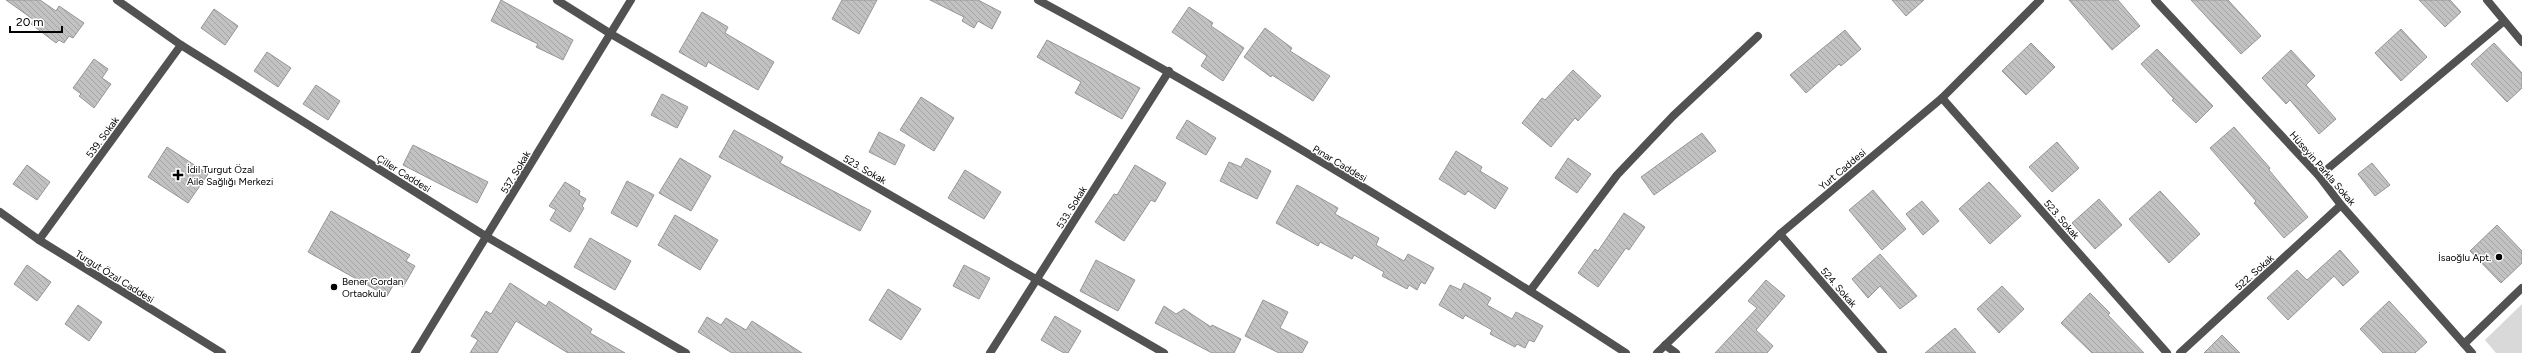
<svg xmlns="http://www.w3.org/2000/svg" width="2522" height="353" font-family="Figtree,sans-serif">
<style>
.green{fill:#d9d9d9}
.building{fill:url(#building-back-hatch);stroke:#969696}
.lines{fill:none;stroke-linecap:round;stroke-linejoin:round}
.minor{stroke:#525252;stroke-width:8}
.tertiary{stroke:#525252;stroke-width:8}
.poi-dot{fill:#000;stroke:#fff;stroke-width:1.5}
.labels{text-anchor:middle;stroke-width:3;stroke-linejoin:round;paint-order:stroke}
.street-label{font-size:10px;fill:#000;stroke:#fff}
.poi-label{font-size:10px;fill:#000;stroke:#fff;text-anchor:start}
</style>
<defs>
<pattern id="building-back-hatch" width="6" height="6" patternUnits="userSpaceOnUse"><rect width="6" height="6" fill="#c2c2c2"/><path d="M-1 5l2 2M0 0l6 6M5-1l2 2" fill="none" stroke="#a5a5a5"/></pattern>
</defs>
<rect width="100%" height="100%" fill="#fff"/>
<path class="green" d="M 2522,304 L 2522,353 L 2496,353 L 2485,340 Z"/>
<g class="building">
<path d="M 6,0 L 40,0 L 56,11 L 59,6 L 84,23 L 73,38 L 69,36 L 64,43 L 59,40 L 56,43 L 31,24 L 34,20 Z"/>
<path d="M 501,0 L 573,40 L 563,60 L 536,47 L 538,44 L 491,21 Z"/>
<path d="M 842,0 L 877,0 L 859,34 L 832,19 Z"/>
<path d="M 930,0 L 978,0 L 1001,12 L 992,29 L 978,21 L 974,28 L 962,21 L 964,17 Z"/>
<path d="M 1892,0 L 1924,0 L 1906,16 Z"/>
<path d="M 2069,0 L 2118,0 L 2140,26 L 2112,50 Z"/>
<path d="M 2191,0 L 2228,0 L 2261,36 L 2241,54 Z"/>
<path d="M 2419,0 L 2450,0 L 2461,12 L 2445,27 Z"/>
<path d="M 1189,7 L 1213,23 L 1211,26 L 1244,48 L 1223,81 L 1201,66 L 1207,56 L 1172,32 Z"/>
<path d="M 214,9 L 238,26 L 225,45 L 201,28 Z"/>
<path d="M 702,12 L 728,27 L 725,33 L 774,62 L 758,90 L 708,62 L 706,67 L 679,52 Z"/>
<path d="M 1265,28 L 1292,48 L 1290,51 L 1330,76 L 1313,101 L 1272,75 L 1271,77 L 1244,57 Z"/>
<path d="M 2401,29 L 2427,57 L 2401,81 L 2375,53 Z"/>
<path d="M 1845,30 L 1861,49 L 1841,66 L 1839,64 L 1806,93 L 1790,75 Z"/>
<path d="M 1047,40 L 1140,88 L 1122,119 L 1075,93 L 1081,82 L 1037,57 Z"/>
<path d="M 2031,43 L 2055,67 L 2026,95 L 2002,71 Z"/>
<path d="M 2494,43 L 2522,73 L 2522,88 L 2507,102 L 2471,64 Z"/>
<path d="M 2157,49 L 2213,106 L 2196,123 L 2172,100 L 2174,99 L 2141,64 Z"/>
<path d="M 2291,50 L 2315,76 L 2306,85 L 2336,119 L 2319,134 L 2290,100 L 2286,104 L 2262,78 Z"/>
<path d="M 267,52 L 291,68 L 278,87 L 254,71 Z"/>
<path d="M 94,59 L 108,69 L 102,78 L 111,84 L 94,108 L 79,96 L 81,94 L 73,88 Z"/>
<path d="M 1573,70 L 1601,96 L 1578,121 L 1575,118 L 1551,147 L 1522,123 L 1542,98 L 1545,100 Z"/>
<path d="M 316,85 L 340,101 L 328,120 L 303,104 Z"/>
<path d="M 662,94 L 688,107 L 677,128 L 651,115 Z"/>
<path d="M 921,97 L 954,118 L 934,151 L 900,130 Z"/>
<path d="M 1187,120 L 1216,138 L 1206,155 L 1176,138 Z"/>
<path d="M 2234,127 L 2270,168 L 2269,170 L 2308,217 L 2284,238 L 2254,203 L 2256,201 L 2210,148 Z"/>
<path d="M 734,130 L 783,157 L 780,163 L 871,211 L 860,231 L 719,157 Z"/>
<path d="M 879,132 L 905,145 L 895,165 L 869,152 Z"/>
<path d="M 1702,133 L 1716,151 L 1654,195 L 1641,177 Z"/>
<path d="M 2057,142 L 2079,168 L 2052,192 L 2029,167 Z"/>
<path d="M 413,145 L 488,182 L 477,203 L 403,165 Z"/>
<path d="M 167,147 L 208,174 L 188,203 L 148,177 Z"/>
<path d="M 1456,151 L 1482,167 L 1480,171 L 1508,188 L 1495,209 L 1468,191 L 1465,195 L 1439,179 Z"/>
<path d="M 680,158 L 711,176 L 691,211 L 659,193 Z"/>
<path d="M 1246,158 L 1271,171 L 1257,199 L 1220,181 L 1229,162 L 1241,167 Z"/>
<path d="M 1568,158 L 1591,174 L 1577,193 L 1555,178 Z"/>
<path d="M 2372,163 L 2390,185 L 2375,196 L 2358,174 Z"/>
<path d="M 27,165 L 50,182 L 37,200 L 13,184 Z"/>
<path d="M 1135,165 L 1166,183 L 1155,202 L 1151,200 L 1124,241 L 1095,222 L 1114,194 L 1117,195 Z"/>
<path d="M 965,170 L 1001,192 L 984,219 L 948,198 Z"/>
<path d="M 627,181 L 654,195 L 637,227 L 611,213 Z"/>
<path d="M 565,182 L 580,191 L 579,195 L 586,199 L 582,206 L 584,208 L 570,232 L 550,220 L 556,210 L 549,206 Z"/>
<path d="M 1989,182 L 2021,216 L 1990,244 L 1959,209 Z"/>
<path d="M 1297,185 L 1338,208 L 1335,214 L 1379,238 L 1376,245 L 1404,261 L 1408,254 L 1434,268 L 1425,284 L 1421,282 L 1417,290 L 1409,285 L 1407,289 L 1382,276 L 1384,272 L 1354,255 L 1352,259 L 1320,242 L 1318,246 L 1276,223 Z"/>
<path d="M 1873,190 L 1906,229 L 1882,250 L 1849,210 Z"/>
<path d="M 2160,191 L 2200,234 L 2169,263 L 2129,219 Z"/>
<path d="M 2099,199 L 2122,225 L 2095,249 L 2072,223 Z"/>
<path d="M 1922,201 L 1939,221 L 1923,235 L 1906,214 Z"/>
<path d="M 331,211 L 410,255 L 406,261 L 415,266 L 403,287 L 395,282 L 387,296 L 308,252 Z"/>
<path d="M 1624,213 L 1645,227 L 1629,250 L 1626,248 L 1598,287 L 1578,273 L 1595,249 L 1598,251 Z"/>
<path d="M 675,215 L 718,240 L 700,270 L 658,245 Z"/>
<path d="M 2497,225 L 2522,251 L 2522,263 L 2501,283 L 2470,251 Z"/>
<path d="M 590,238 L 631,261 L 615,290 L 574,267 Z"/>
<path d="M 2340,250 L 2359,272 L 2343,286 L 2334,276 L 2288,320 L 2267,298 L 2297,270 L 2307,280 Z"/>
<path d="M 1880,254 L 1917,296 L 1900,309 L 1880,286 L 1868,298 L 1852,279 Z"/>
<path d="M 1096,260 L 1135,280 L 1118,311 L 1080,291 Z"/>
<path d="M 27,265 L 51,282 L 37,301 L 14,284 Z"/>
<path d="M 964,265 L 990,278 L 979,299 L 953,286 Z"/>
<path d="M 1766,280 L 1785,296 L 1756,330 L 1773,346 L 1767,353 L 1715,353 L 1757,308 L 1748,301 Z"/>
<path d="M 510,283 L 546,306 L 549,301 L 592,329 L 590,333 L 625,353 L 568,353 L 516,321 L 497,353 L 470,353 L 478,340 L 471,336 L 486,311 L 491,314 Z"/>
<path d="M 1464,283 L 1491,298 L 1487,305 L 1512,319 L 1516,312 L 1543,326 L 1534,342 L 1529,340 L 1525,348 L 1517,344 L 1515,347 L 1490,334 L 1492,330 L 1465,315 L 1463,319 L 1439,305 L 1450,285 L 1461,290 Z"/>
<path d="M 2002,286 L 2024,309 L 1999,333 L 1977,309 Z"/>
<path d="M 888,289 L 921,309 L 901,340 L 869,320 Z"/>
<path d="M 2090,293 L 2110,313 L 2108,315 L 2144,353 L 2092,353 L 2061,323 Z"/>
<path d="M 1263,300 L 1288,312 L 1280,328 L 1308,342 L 1302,353 L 1279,353 L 1245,336 Z"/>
<path d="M 2389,301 L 2427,342 L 2415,353 L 2383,353 L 2360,329 Z"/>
<path d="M 78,305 L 102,322 L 89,341 L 65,324 Z"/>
<path d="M 1164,306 L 1176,314 L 1184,309 L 1211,327 L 1212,325 L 1241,339 L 1234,353 L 1212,353 L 1155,323 Z"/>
<path d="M 1055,316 L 1081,331 L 1068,353 L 1064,353 L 1041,340 Z"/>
<path d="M 707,317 L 721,325 L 726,318 L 746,330 L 752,321 L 802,353 L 732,353 L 698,332 Z"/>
<path d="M 1955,328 L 1976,353 L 1925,353 Z"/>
<path d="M 2222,335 L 2240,353 L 2204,353 Z"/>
</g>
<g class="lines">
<g class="minor">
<path d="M 557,0 L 611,34 L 1164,353"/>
<path d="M 2155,0 L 2319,176 L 2341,205 L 2472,353"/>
<path d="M 1942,98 L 2167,353"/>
<path d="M 2319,176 L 2503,22"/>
<path d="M 1780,234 L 1883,353"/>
<path d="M 39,240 L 181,45"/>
<path d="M 1530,291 L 1617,175 L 1673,116 L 1758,36"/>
<path d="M 2464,344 L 2522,288"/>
<path d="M 415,353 L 631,0"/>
<path d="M 990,353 L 1169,71"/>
<path d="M 2180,353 L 2341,205"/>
</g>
<g class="tertiary">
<path d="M 117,0 L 181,45 L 487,237 L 686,353"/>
<path d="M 1038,0 C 1239,108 1434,228 1626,353"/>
<path d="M 2487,0 L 2522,42"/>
<path d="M 0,212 L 39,240 L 222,353"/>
<path d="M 1665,345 L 1676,353"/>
<path d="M 1657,353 L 1780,234 L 1942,98 L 2040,0"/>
</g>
</g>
<g class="poi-dot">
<path d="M176 169h4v4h4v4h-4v4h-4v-4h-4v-4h4z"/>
<circle cx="2499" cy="257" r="4"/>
<circle cx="334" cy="287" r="4"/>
</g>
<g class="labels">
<g class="street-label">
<text transform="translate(102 137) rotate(-54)" y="4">539. Sokak</text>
<text transform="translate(1340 163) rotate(31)" y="4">Pınar Caddesi</text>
<text transform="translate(2323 168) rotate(49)" y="4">Hüseyin Parkla Sokak</text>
<text transform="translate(865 169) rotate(30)" y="4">523. Sokak</text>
<text transform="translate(1842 169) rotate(-40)" y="4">Yurt Caddesi</text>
<text transform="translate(515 172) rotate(-59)" y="4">537. Sokak</text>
<text transform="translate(404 173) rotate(32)" y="4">Çiller Caddesi</text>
<text transform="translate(1071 207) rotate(-58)" y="4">533. Sokak</text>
<text transform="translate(2062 219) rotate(49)" y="4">523. Sokak</text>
<text transform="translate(2254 272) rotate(-42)" y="4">522. Sokak</text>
<text transform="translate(115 276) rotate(32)" y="4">Turgut Özal Caddesi</text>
<text transform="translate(1839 287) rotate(49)" y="4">524. Sokak</text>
</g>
<g class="poi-label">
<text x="187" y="173">İdil Turgut Özal<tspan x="187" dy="12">Aile Sağlığı Merkezi</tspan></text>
<text x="2491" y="261" text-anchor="end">İsaoğlu Apt.</text>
<text x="342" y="285">Bener Cordan<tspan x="342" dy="12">Ortaokulu</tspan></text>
</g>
</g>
<path d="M10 26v6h52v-6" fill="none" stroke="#000000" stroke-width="2"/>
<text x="16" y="26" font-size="12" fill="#000000" stroke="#ffffff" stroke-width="3" paint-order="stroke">20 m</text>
</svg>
